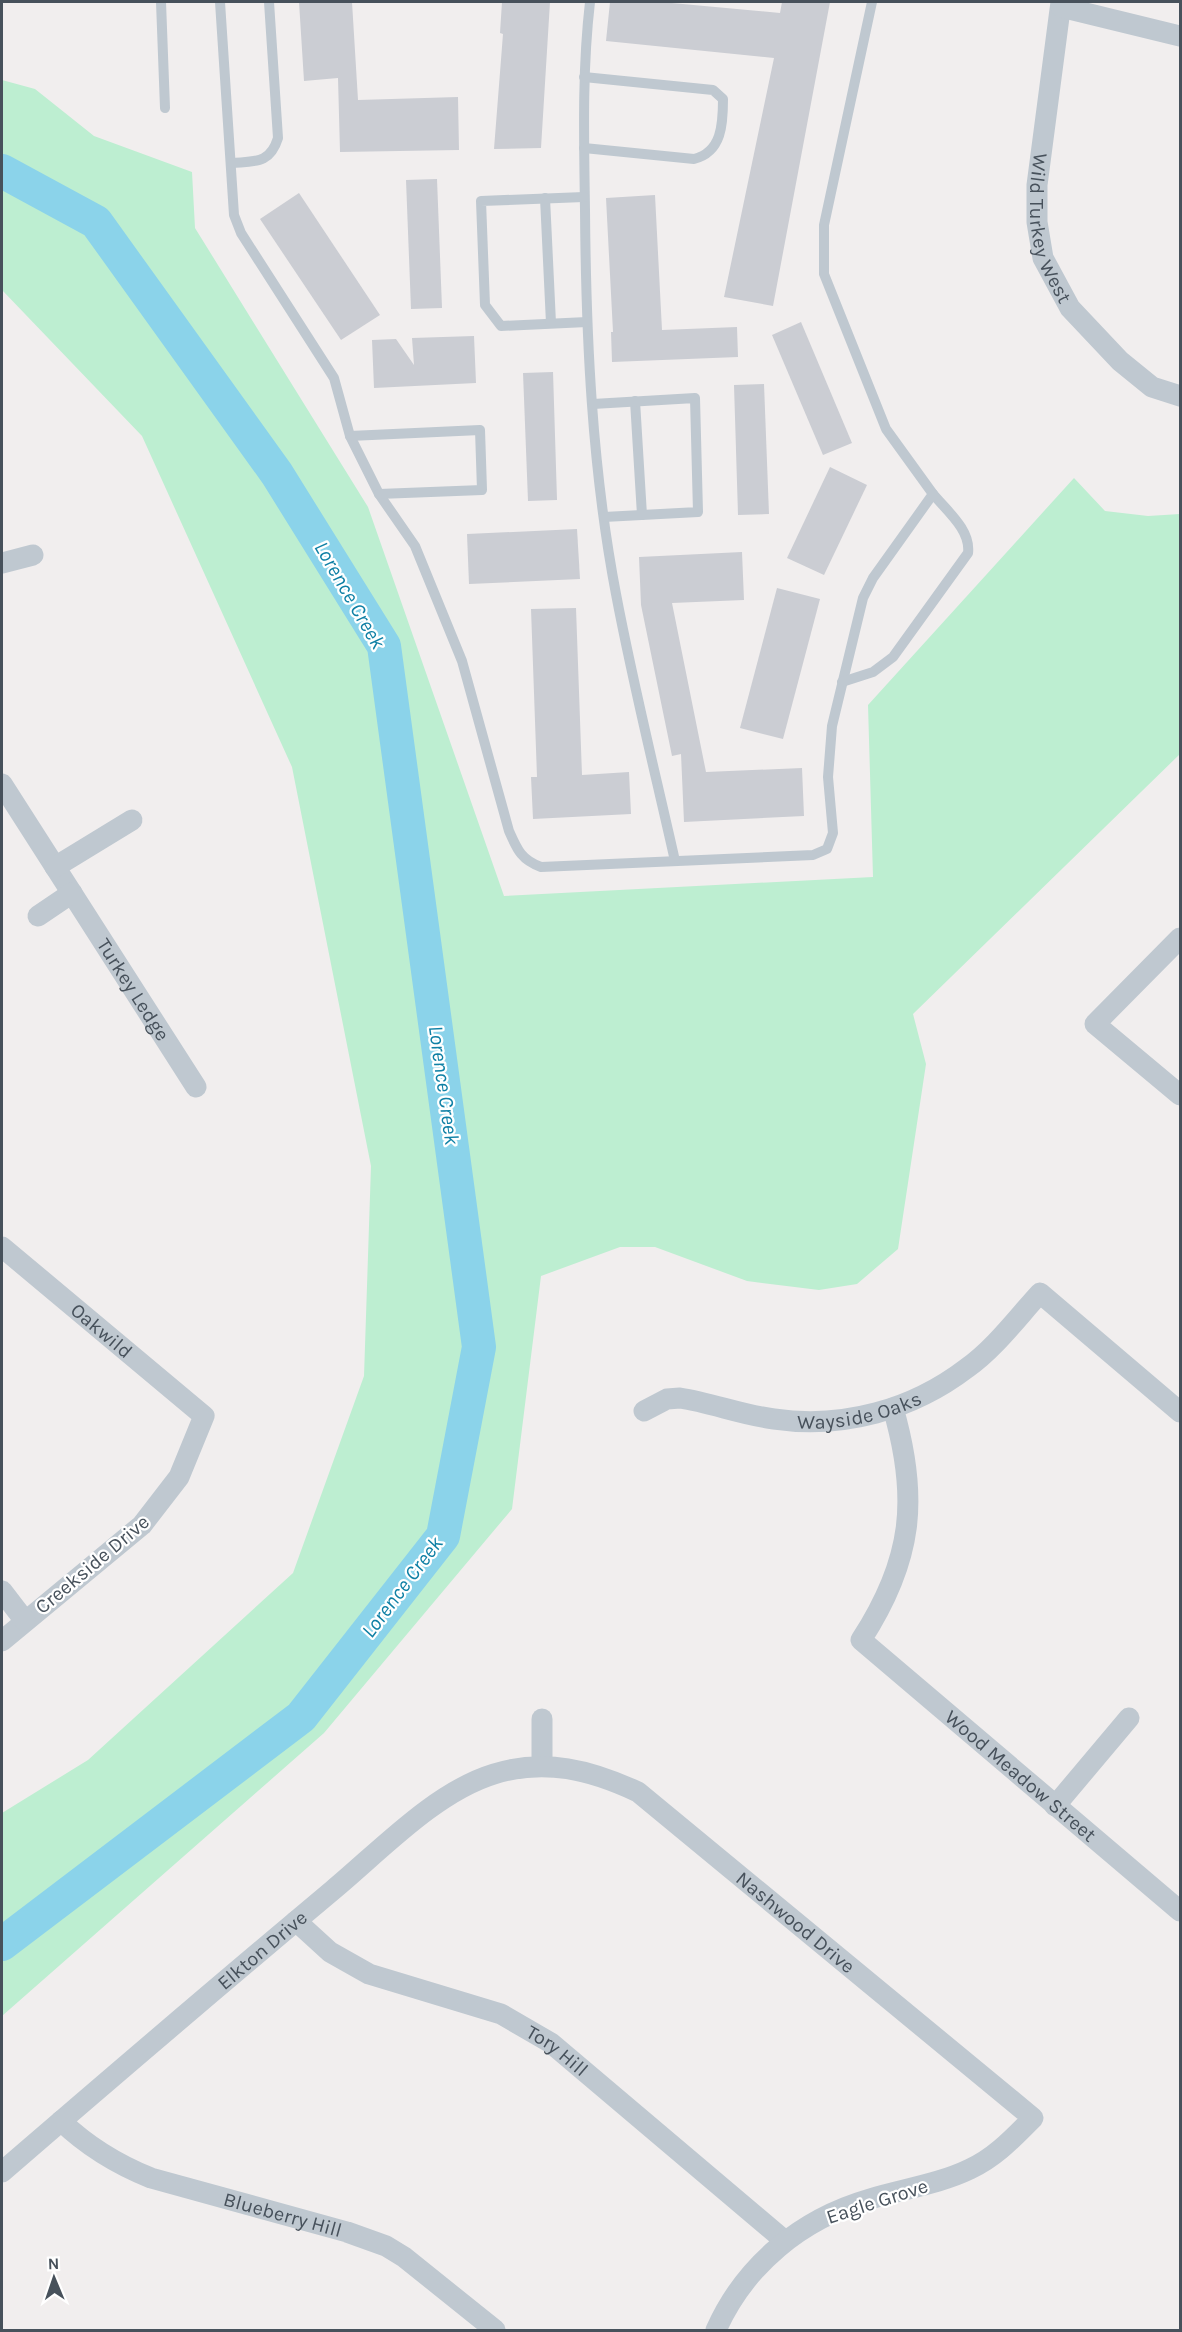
<svg xmlns="http://www.w3.org/2000/svg" width="1182" height="2332" font-family="Karla,sans-serif">
<style>
.green{fill:#bdeed1}
.lines{fill:none;stroke-linecap:round;stroke-linejoin:round}
.river{stroke:#8bd3ea;stroke-width:34}
.building{fill:#cbcdd3}
.lane{stroke:#bfc8d0;stroke-width:10}
.street{stroke:#bfc8d0;stroke-width:21}
.labels{text-anchor:middle;stroke-width:4.5;stroke-linejoin:round;paint-order:stroke}
.street-label{font-size:20px;fill:#47515b;stroke:#fff}
.water-label{font-size:21px;font-style:italic;fill:#0f80a5;stroke:#fff}
</style>
<rect width="100%" height="100%" fill="#f1eeee"/>
<path class="green" d="M 2,80 L 35,89 L 94,136 L 192,172 L 195,228 L 368,507 L 504,896 L 873,877 L 868,705 L 1074,478 L 1105,511 L 1148,516 L 1180,514 L 1180,754 L 913,1014 L 926,1064 L 898,1249 L 857,1284 L 819,1290 L 747,1281 L 655,1247 L 620,1247 L 541,1276 L 512,1509 L 324,1733 L 2,2016 L 2,1813 L 88,1760 L 293,1573 L 364,1376 L 371,1166 L 292,767 L 142,436 L 2,290 Z"/>
<g class="lines">
<path class="river" d="M 2,171 L 96,222 L 277,474 L 384,646 L 479,1347 L 443,1536 L 301,1717 L 2,1944"/>
</g>
<g class="building">
<path d="M 299,2 L 352,2 L 358,100 L 458,97 L 459,150 L 340,152 L 338,78 L 304,81 Z"/>
<path d="M 502,2 L 550,2 L 541,148 L 494,149 L 503,34 L 500,33 Z"/>
<path d="M 610,2 L 661,2 L 780,13 L 782,2 L 830,2 L 773,306 L 724,297 L 774,58 L 606,41 Z"/>
<path d="M 437,179 L 442,308 L 411,309 L 406,180 Z"/>
<path d="M 299,193 L 380,315 L 341,340 L 260,219 Z"/>
<path d="M 655,195 L 662,330 L 737,327 L 738,357 L 612,362 L 611,332 L 613,332 L 606,198 Z"/>
<path d="M 801,322 L 852,443 L 823,455 L 772,335 Z"/>
<path d="M 474,336 L 476,383 L 374,388 L 372,340 L 396,339 L 414,365 L 412,338 Z"/>
<path d="M 553,372 L 557,500 L 528,501 L 523,373 Z"/>
<path d="M 764,384 L 769,514 L 738,515 L 734,385 Z"/>
<path d="M 830,467 L 867,485 L 824,575 L 787,558 Z"/>
<path d="M 577,529 L 580,579 L 469,584 L 467,534 Z"/>
<path d="M 742,552 L 744,600 L 672,603 L 706,772 L 802,768 L 804,816 L 684,822 L 681,754 L 672,756 L 641,605 L 639,557 Z"/>
<path d="M 777,588 L 820,599 L 783,739 L 740,728 Z"/>
<path d="M 576,608 L 582,775 L 629,772 L 631,814 L 533,819 L 531,777 L 537,777 L 531,609 Z"/>
</g>
<g class="lines">
<g class="lane">
<path d="M 161,2 L 165,108"/>
<path d="M 220,2 L 234,215 L 241,233 L 334,378 L 350,436 L 379,494 L 415,546 L 462,661 L 509,831 C 517,849 521,860 541,867 L 813,855 L 827,849 L 833,833 L 828,777 L 832,726 L 863,598 L 873,578 L 933,494 L 886,429 L 824,274 L 824,225 L 872,2"/>
<path d="M 590,2 C 582,71 584,140 585,210 C 586,338 592,469 616,594 C 633,684 655,772 675,861"/>
<path d="M 584,148 L 694,159 C 722,152 723,124 723,99 L 713,90 L 584,77"/>
<path d="M 232,163 C 255,161 270,164 278,138 L 269,2"/>
<path d="M 584,197 L 481,201 L 485,305 L 501,326 L 587,322"/>
<path d="M 545,198 L 551,323"/>
<path d="M 635,401 L 642,515"/>
<path d="M 593,404 L 695,398 L 698,512 L 604,517"/>
<path d="M 350,436 L 480,430 L 482,490 L 379,494"/>
<path d="M 842,682 L 873,672 L 893,657 L 968,553 C 971,530 947,511 933,494"/>
</g>
<g class="street">
<path id="s1" d="M 1061,2 L 1037,185 L 1037,222 L 1043,258 L 1070,308 L 1120,361 L 1152,387 L 1180,396"/>
<path d="M 1061,7 L 1180,36"/>
<path d="M 2,563 L 33,555"/>
<path id="s2" d="M 2,784 L 196,1087"/>
<path d="M 55,867 L 132,820"/>
<path d="M 38,916 L 72,893"/>
<path d="M 1180,938 L 1095,1024 L 1180,1095"/>
<path id="s3" d="M 2,1247 L 204,1416 L 179,1477 L 142,1525 L 2,1641"/>
<path id="s4" d="M 893,1408 C 919,1498 913,1560 861,1640 L 1180,1911"/>
<path id="s5" d="M 644,1411 L 667,1399 L 680,1398 C 712,1403 742,1415 774,1419 C 843,1429 912,1410 967,1368 C 995,1348 1017,1318 1040,1293 L 1180,1412"/>
<path d="M 2,1591 L 25,1621"/>
<path d="M 542,1719 L 542,1766"/>
<path d="M 1055,1806 L 1129,1718"/>
<path id="s6" d="M 296,1921 L 330,1952 L 369,1974 L 501,2014 L 551,2043 L 785,2241"/>
<path id="s7" d="M 61,2121 C 88,2147 116,2164 151,2178 L 347,2232 L 386,2246 L 404,2257 L 495,2330"/>
<path id="s8" d="M 2,2172 C 112,2077 222,1983 333,1890 C 380,1851 435,1792 494,1774 C 545,1758 591,1770 638,1792 L 1033,2118 C 1014,2137 996,2157 970,2169 C 939,2184 903,2189 870,2199 C 801,2219 745,2265 716,2330"/>
</g>
</g>
<g class="labels">
<g class="street-label">
<text dy="7" stroke="none"><textPath href="#s1" startOffset="230">Wild Turkey West</textPath></text>
<text dy="7" stroke="none"><textPath href="#s2" startOffset="244">Turkey Ledge</textPath></text>
<text dy="7" stroke="none"><textPath href="#s3" startOffset="130">Oakwild</textPath></text>
<text dy="7" stroke="none"><textPath href="#s5" startOffset="222">Wayside Oaks</textPath></text>
<text transform="translate(92 1564) rotate(-40)" y="7">Creekside Drive</text>
<text dy="7" stroke="none"><textPath href="#s4" startOffset="453">Wood Meadow Street</textPath></text>
<text dy="7" stroke="none"><textPath href="#s8" startOffset="988">Nashwood Drive</textPath></text>
<text dy="7" stroke="none"><textPath href="#s8" startOffset="342">Elkton Drive</textPath></text>
<text dy="7" stroke="none"><textPath href="#s6" startOffset="296">Tory Hill</textPath></text>
<text transform="translate(877 2201) rotate(-18)" y="7">Eagle Grove</text>
<text dy="7" stroke="none"><textPath href="#s7" startOffset="244">Blueberry Hill</textPath></text>
</g>
<g class="water-label">
<text transform="translate(350 595) rotate(60)" y="7">Lorence Creek</text>
<text transform="translate(444 1085) rotate(82)" y="7">Lorence Creek</text>
<text transform="translate(402 1587) rotate(-53)" y="7">Lorence Creek</text>
</g>
</g>
<rect width="1182" height="2332" fill="none" stroke="#47515b" stroke-width="6"/>
<g transform="translate(54 2278) rotate(358)" stroke="#ffffff" stroke-width="4.5" paint-order="stroke">
<path d="M0-4.5L10 22L0 15L-10 22Z" fill="#47515b"/>
<text y="-9" font-size="16" font-weight="bold" text-anchor="middle" fill="#47515b">N</text>
</g>
</svg>
